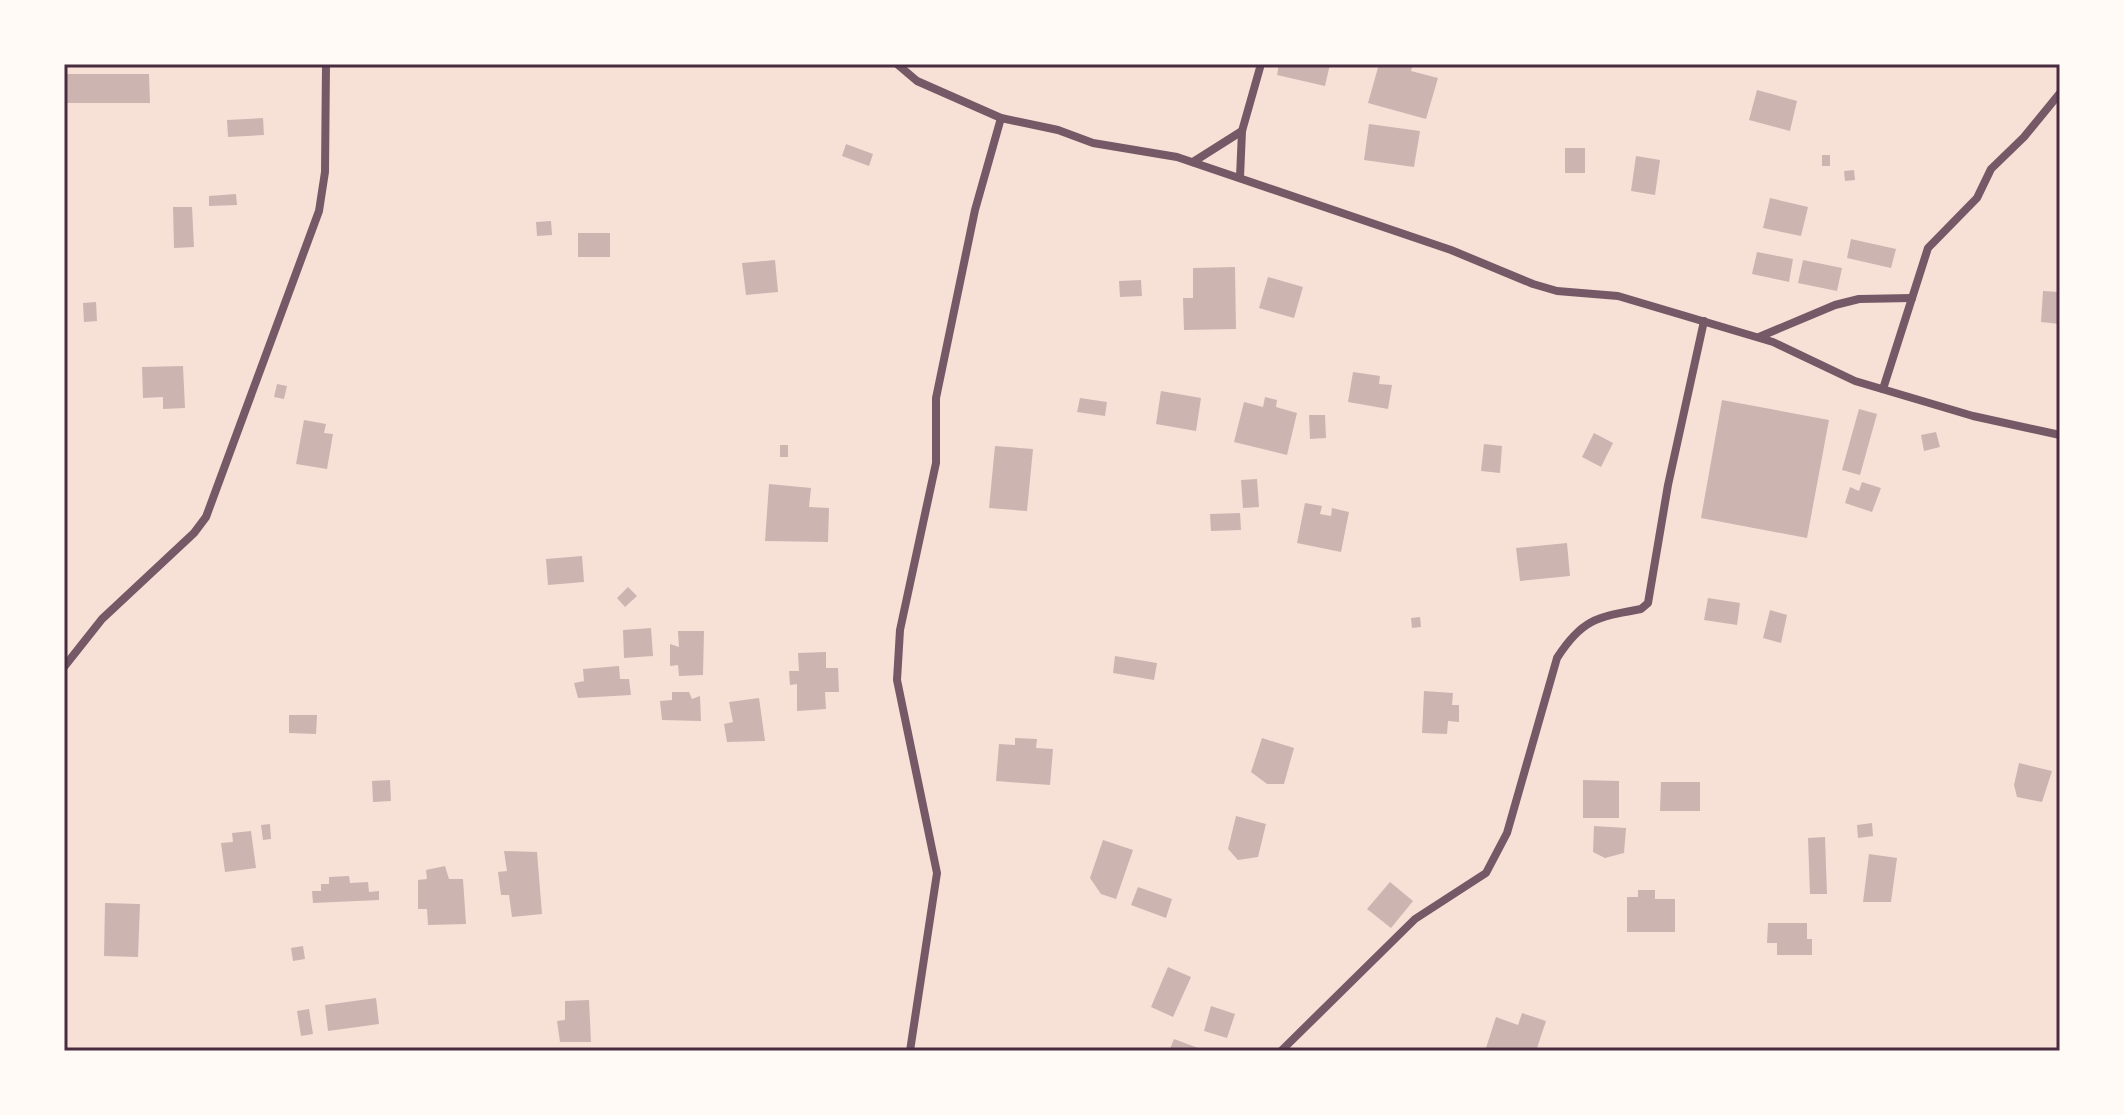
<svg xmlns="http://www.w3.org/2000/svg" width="2124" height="1115" font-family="Helvetica,sans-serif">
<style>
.building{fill:#ccb4b1}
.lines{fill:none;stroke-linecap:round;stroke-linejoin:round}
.minor{stroke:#755966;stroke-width:8}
.neatline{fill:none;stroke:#4a2c40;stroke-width:3}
</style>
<rect width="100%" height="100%" fill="#f7e1d7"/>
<g class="building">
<path d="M 1279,64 L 1330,64 L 1325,86 L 1277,75 Z"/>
<path d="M 1379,64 L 1413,64 L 1411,71 L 1438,78 L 1426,119 L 1368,103 Z"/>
<path d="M 67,74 L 149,74 L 150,103 L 67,103 Z"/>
<path d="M 1757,90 L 1797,101 L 1790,131 L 1749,120 Z"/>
<path d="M 263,118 L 264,135 L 228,137 L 227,120 Z"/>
<path d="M 1369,124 L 1420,131 L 1414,167 L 1364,160 Z"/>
<path d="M 846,144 L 873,154 L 869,166 L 842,156 Z"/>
<rect x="1565" y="148" width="20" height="25"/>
<rect x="1822" y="155" width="8" height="11"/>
<path d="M 1636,156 L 1660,160 L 1655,195 L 1631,191 Z"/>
<path d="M 1854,170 L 1855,180 L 1845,181 L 1844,171 Z"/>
<path d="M 236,194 L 237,205 L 209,206 L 209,196 Z"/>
<path d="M 1770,198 L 1808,207 L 1801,236 L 1763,228 Z"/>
<path d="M 173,207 L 192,207 L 194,247 L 174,248 Z"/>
<path d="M 551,221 L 552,235 L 537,236 L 536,222 Z"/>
<rect x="578" y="233" width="32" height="24"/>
<path d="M 1851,239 L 1896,249 L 1891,268 L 1847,258 Z"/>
<path d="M 1757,252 L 1793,259 L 1789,282 L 1752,274 Z"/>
<path d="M 775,260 L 778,292 L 746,295 L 742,263 Z"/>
<path d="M 1803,260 L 1842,268 L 1837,291 L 1798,283 Z"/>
<path d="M 1235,267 L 1236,329 L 1184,330 L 1183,298 L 1193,298 L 1193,268 Z"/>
<path d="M 1268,277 L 1303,287 L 1294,318 L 1259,308 Z"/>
<path d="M 1141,280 L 1142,296 L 1120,297 L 1119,281 Z"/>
<path d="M 2043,291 L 2060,292 L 2060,324 L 2041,322 Z"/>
<path d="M 96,302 L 97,321 L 84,322 L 83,303 Z"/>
<path d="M 183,366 L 185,408 L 163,409 L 163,397 L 143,398 L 142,367 Z"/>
<path d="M 1353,372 L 1380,376 L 1379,384 L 1392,385 L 1388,409 L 1348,402 Z"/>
<path d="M 277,384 L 287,386 L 284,399 L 274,397 Z"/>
<path d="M 1161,391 L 1201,398 L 1196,431 L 1156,424 Z"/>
<path d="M 1265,397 L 1277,400 L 1276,407 L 1297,413 L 1287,455 L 1234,442 L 1244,402 L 1263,407 Z"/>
<path d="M 1080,398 L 1107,402 L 1105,416 L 1077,412 Z"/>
<path d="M 1722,400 L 1829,420 L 1807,538 L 1701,518 Z"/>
<path d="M 1859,409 L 1877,414 L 1860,475 L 1842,470 Z"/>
<path d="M 1309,415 L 1325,415 L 1326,438 L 1310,439 Z"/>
<path d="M 304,420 L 326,424 L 324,433 L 333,434 L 327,469 L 296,464 Z"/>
<path d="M 1936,432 L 1940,447 L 1924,451 L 1921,435 Z"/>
<path d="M 1594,433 L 1613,443 L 1601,467 L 1582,457 Z"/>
<path d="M 1484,444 L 1502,446 L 1500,473 L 1481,471 Z"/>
<rect x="780" y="445" width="8" height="12"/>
<path d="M 995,446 L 1033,449 L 1027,511 L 989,508 Z"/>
<path d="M 1257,479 L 1259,507 L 1243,508 L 1241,480 Z"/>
<path d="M 1862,482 L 1881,488 L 1872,512 L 1845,503 L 1850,487 L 1859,491 Z"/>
<path d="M 769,484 L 811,488 L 809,507 L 829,508 L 828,542 L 765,541 Z"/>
<path d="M 1305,503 L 1322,506 L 1320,514 L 1331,516 L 1332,508 L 1349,512 L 1341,552 L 1297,543 Z"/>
<path d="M 1240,513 L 1241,530 L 1211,531 L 1210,514 Z"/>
<path d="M 1567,543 L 1570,576 L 1520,581 L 1516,548 Z"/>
<path d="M 582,556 L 584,582 L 548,585 L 546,559 Z"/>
<path d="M 628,587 L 637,596 L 625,607 L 617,598 Z"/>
<path d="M 1708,598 L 1740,603 L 1737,625 L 1704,620 Z"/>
<path d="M 1770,610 L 1787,615 L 1781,643 L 1763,638 Z"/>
<path d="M 1420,617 L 1421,627 L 1412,628 L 1411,618 Z"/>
<path d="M 651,628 L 653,656 L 624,658 L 623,630 Z"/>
<path d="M 678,631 L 704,631 L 703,675 L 679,676 L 678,665 L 670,666 L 670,644 L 679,647 Z"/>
<path d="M 826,652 L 826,668 L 838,668 L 839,692 L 825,692 L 826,709 L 797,711 L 797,684 L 790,685 L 789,671 L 799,671 L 798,653 Z"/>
<path d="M 1115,656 L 1157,663 L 1154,680 L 1113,673 Z"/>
<path d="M 619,666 L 620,679 L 629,679 L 631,695 L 578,698 L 574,683 L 584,681 L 583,669 Z"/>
<path d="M 1424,691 L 1453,693 L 1452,705 L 1459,705 L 1459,722 L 1448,721 L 1447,734 L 1422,733 Z"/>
<path d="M 672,692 L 689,692 L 692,699 L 700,696 L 701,721 L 662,720 L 660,701 L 672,700 Z"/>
<path d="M 759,698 L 765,741 L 727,742 L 724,724 L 733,722 L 729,702 Z"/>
<path d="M 289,715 L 317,715 L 316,734 L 289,733 Z"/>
<path d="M 1015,738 L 1037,739 L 1036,748 L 1053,749 L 1050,785 L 996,781 L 999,744 L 1015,745 Z"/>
<path d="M 1262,738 L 1294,748 L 1284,784 L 1267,784 L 1251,772 Z"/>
<path d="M 2019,763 L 2052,771 L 2042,802 L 2017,797 L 2014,785 Z"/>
<path d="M 390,780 L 391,801 L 373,802 L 372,781 Z"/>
<path d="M 1583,780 L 1619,781 L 1619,818 L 1583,818 Z"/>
<path d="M 1661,782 L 1700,782 L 1700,811 L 1660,811 Z"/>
<path d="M 1236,816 L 1266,824 L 1258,857 L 1238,860 L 1228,849 Z"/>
<path d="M 1872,823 L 1873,836 L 1858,838 L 1857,825 Z"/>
<path d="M 270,824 L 271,839 L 263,840 L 261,825 Z"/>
<path d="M 1594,826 L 1626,828 L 1624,853 L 1605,858 L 1593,852 Z"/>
<path d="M 251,831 L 256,868 L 225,872 L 221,843 L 233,842 L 232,833 Z"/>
<path d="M 1825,837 L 1827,894 L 1810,894 L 1808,838 Z"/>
<path d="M 1103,840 L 1133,850 L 1116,899 L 1101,894 L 1090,878 Z"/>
<path d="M 504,851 L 537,852 L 542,914 L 512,917 L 509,895 L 501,895 L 498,872 L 507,871 Z"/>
<path d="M 1869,854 L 1897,858 L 1891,902 L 1863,902 Z"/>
<path d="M 445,866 L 449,879 L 463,879 L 466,924 L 428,925 L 427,909 L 418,909 L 418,880 L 427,879 L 426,870 Z"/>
<path d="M 349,876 L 350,883 L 368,882 L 369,892 L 379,891 L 379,900 L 313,903 L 312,891 L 321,891 L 321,884 L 329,884 L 329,877 Z"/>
<path d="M 1390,882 L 1413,901 L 1391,928 L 1367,909 Z"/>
<path d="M 1138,887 L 1172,899 L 1166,918 L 1131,905 Z"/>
<path d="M 1638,890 L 1655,890 L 1655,899 L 1675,899 L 1675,932 L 1627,932 L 1627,897 L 1638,897 Z"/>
<path d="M 105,903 L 140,904 L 138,957 L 104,956 Z"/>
<path d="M 1768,923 L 1807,923 L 1807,939 L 1812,939 L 1812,955 L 1777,955 L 1777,943 L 1767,943 Z"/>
<path d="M 303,946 L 305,959 L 293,961 L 291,948 Z"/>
<path d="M 1168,967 L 1191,977 L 1173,1017 L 1151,1007 Z"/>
<path d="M 376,998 L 379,1024 L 328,1031 L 325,1005 Z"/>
<path d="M 589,1000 L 591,1042 L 560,1042 L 557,1021 L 565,1020 L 565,1001 Z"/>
<path d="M 1211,1006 L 1235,1014 L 1227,1038 L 1204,1031 Z"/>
<path d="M 309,1009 L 313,1034 L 301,1036 L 297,1011 Z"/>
<path d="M 1522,1013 L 1546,1021 L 1536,1051 L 1485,1051 L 1496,1017 L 1518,1025 Z"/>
<path d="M 1174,1039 L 1206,1051 L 1169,1051 Z"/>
</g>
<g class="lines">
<g class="minor">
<path d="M 897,64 L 917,81 L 1001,118 L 1058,130 L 1093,143 L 1177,157 L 1451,250 L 1533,284 L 1557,291 L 1618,296 L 1773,342 L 1855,381 L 1973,416 L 2060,435"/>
<path d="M 1193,162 L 1242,131"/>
<path d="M 1240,177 L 1242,131 L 1261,64"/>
<path d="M 1759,337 L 1835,305 L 1859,299 L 1912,298"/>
<path d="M 1883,389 L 1928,248 L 1977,198 L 1991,169 L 2024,137 L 2060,93"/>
<path d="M 64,667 L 102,619 L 194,533 L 206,517 L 319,211 L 325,172 L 326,64"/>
<path d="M 910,1051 L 937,873 L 897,680 L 900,630 L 936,463 L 936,398 L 975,210 L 1001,118"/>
<path d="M 1281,1051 L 1415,919 L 1486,873 L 1507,833 L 1557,658 C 1582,619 1597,617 1641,609 L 1648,603 L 1668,485 L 1704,321"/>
</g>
</g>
<rect width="2124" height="1115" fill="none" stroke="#fffaf5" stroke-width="132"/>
<rect x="66" y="66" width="1992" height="983" class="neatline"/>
</svg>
